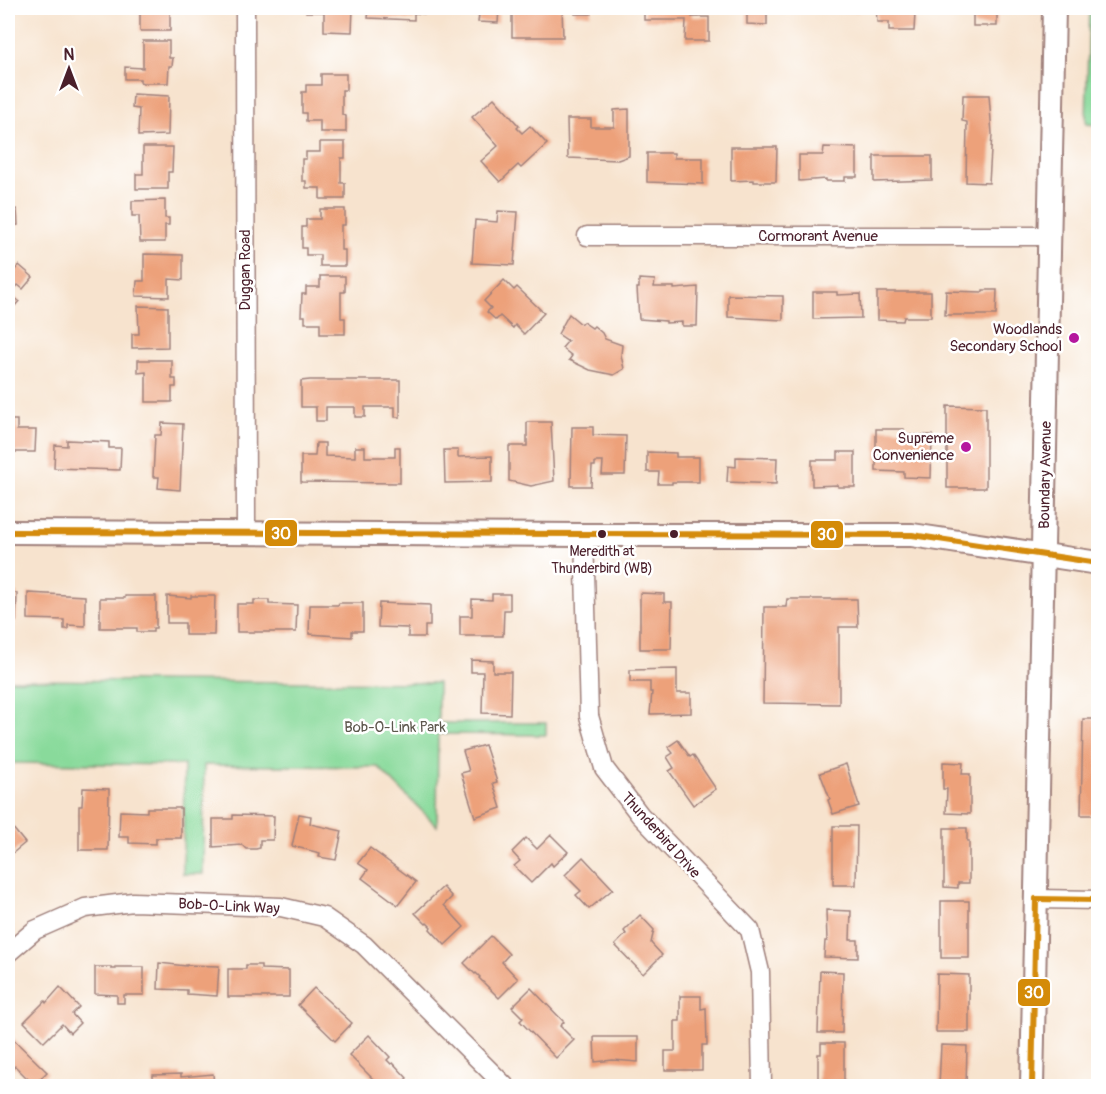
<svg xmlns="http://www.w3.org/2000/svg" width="1106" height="1094" font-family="Pangolin,sans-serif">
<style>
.green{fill:#89da9b;stroke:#6a7c63;stroke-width:1.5}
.building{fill:#eda17a}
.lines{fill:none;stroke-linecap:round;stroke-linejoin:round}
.minor-casing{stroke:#a0817c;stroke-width:21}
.tertiary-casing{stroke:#a0817c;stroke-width:26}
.minor{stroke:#fff;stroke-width:18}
.tertiary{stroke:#fff;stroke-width:22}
.bus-1-casing{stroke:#fff;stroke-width:10}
.bus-1{stroke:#d48b09;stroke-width:6}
.poi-dot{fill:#b5179e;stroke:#fff;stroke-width:2}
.bus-dot{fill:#4a1f2b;stroke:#fff;stroke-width:2}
.labels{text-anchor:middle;stroke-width:5;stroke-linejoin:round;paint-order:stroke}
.bus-label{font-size:14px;fill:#4a1f2b;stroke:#fff}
.street-label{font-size:15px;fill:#4a1f2b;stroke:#fff}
.poi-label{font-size:15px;fill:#4a1f2b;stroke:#fff;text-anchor:end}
.park-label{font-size:15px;fill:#5d574d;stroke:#fff}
.line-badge{stroke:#fff;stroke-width:2}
.badge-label{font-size:16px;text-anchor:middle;font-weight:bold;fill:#fff}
</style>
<rect width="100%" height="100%" fill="#fff"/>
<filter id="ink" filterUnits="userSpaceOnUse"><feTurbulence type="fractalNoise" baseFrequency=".0167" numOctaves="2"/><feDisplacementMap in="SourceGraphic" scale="12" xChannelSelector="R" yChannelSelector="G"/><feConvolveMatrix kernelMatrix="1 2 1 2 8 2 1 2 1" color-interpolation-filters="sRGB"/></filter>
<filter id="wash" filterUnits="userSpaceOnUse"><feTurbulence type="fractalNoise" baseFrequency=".008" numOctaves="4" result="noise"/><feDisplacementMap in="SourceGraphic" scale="24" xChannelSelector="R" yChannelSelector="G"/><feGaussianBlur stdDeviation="1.35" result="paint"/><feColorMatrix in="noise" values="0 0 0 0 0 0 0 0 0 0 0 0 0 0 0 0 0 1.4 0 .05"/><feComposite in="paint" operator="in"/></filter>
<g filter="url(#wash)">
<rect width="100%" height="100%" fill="#f7e3ce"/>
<g class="green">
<path d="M 1089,8 L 1098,8 L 1098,125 L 1086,124 Z"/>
<path d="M 8,680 L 438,683 L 438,723 L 546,723 L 546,735 L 438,734 L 437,826 L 378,767 L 204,765 L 203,874 L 183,874 L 184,765 L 8,763 Z"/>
</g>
<g id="blocks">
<g class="building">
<rect x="140" y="8" width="30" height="23"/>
<path d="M 306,8 L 353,8 L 352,32 L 324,31 L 324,12 L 306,12 Z"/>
<path d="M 369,8 L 426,8 L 426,14 L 414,13 L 414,20 L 368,18 Z"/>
<path d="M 447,8 L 499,8 L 498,23 L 478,22 L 479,15 L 459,14 L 459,12 L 447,11 Z"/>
<path d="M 512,8 L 562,8 L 563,37 L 512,37 Z"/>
<rect x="575" y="8" width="16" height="6"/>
<path d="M 644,8 L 692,8 L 692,17 L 709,17 L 709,41 L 685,41 L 686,20 L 644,20 Z"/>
<path d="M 747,8 L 767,8 L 767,25 L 747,24 Z"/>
<path d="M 812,8 L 858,8 L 858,12 L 812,11 Z"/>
<path d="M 876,8 L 939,8 L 938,13 L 915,13 L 914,31 L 889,31 L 889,22 L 877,22 Z"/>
<path d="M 949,8 L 997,8 L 997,26 L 973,26 L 973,14 L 949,14 Z"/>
<path d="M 143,41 L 169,41 L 169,58 L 173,58 L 172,66 L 169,66 L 168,83 L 143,83 L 140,82 L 140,79 L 125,79 L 125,67 L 143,68 Z"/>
<path d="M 321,74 L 346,74 L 346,90 L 342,90 L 342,115 L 346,116 L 346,132 L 320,132 L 320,121 L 306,121 L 306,113 L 302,113 L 302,92 L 306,92 L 306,85 L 321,85 Z"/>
<path d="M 133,94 L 169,96 L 168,135 L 138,136 L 139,109 L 132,108 Z"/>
<path d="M 963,95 L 989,95 L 992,134 L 989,183 L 966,182 L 967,122 L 962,121 Z"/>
<path d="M 494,98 L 519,126 L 517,128 L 522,133 L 530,126 L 547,144 L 521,168 L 518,165 L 500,182 L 481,161 L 498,146 L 472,117 Z"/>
<path d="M 629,109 L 629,156 L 618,160 L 568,158 L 567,119 L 591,119 L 591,127 L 614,127 L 614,110 Z"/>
<path d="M 320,142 L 345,142 L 345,158 L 341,158 L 341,183 L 345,183 L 345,199 L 320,199 L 320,188 L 306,188 L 306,181 L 302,181 L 302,159 L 306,159 L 306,152 L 320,152 Z"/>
<path d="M 143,147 L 173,147 L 172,172 L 168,172 L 168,189 L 136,189 L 136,174 L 143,174 Z"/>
<path d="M 731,147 L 777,147 L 776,182 L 754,182 L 754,180 L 731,181 Z"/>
<path d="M 824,147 L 857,148 L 857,177 L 845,177 L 845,181 L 826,181 L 826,179 L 799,181 L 799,155 L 823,155 Z"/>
<path d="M 647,153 L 674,153 L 674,158 L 703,158 L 703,184 L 647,182 Z"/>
<path d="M 874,156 L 932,156 L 932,180 L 874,182 Z"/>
<path d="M 165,200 L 165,218 L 169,218 L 169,225 L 165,225 L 165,242 L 140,242 L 139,216 L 132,216 L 132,201 Z"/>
<path d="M 17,209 L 18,225 L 8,226 L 8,210 Z"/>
<path d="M 320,209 L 345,209 L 345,225 L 341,225 L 341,250 L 345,250 L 345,266 L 320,266 L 320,255 L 306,255 L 306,248 L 302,248 L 302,227 L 306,227 L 306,219 L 320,219 Z"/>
<path d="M 498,211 L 518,212 L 514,265 L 472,263 L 475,220 L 497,222 Z"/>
<path d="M 144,254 L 183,255 L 183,280 L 169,279 L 169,297 L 136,296 L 137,281 L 144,281 Z"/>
<path d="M 19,265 L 33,277 L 23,289 L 18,285 L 10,294 L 19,301 L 8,314 L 8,282 L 10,278 L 9,277 Z"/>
<path d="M 320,276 L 345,276 L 345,292 L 341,292 L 341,318 L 345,318 L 345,334 L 320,334 L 320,323 L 305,323 L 305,316 L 301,316 L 302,294 L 306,294 L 306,287 L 320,287 Z"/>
<path d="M 639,279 L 655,280 L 654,287 L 674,287 L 674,289 L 698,287 L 697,326 L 682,326 L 682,322 L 666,323 L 666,321 L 639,319 L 637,288 L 639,288 Z"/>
<path d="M 504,280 L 514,290 L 517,287 L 544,313 L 524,334 L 515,325 L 513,328 L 500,316 L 496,320 L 487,312 L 491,308 L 484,301 Z"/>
<path d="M 983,290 L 997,290 L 996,315 L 945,315 L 946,291 L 983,292 Z"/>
<path d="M 813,292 L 837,292 L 837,295 L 860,294 L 861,318 L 813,319 Z"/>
<path d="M 877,292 L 931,292 L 931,317 L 904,317 L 903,321 L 877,320 Z"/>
<path d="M 728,295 L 783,296 L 783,320 L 728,317 Z"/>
<path d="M 138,306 L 168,307 L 168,347 L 132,348 L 132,334 L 139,334 Z"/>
<path d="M 569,314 L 581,324 L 583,322 L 592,328 L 594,326 L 602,333 L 605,339 L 622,345 L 621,355 L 624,369 L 614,375 L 590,370 L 569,360 L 572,356 L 562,348 L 568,341 L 558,334 Z"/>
<path d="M 138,360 L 172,360 L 172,379 L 176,379 L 176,387 L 172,387 L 172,402 L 146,402 L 146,372 L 138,373 Z"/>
<path d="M 310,380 L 400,380 L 400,417 L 395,417 L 395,407 L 365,407 L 365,417 L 355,417 L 355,407 L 326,407 L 326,421 L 316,421 L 316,407 L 301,407 L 301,381 Z"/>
<path d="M 947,406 L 986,407 L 986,488 L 947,488 Z"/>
<path d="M 8,420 L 17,420 L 17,430 L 36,430 L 35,452 L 12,452 L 11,466 L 8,466 Z"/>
<path d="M 527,422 L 551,422 L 554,481 L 531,486 L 509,481 L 509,446 L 527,446 Z"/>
<path d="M 162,423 L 183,424 L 180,490 L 158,488 L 159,477 L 153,477 L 155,435 L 161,435 Z"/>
<path d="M 572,427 L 593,427 L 593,435 L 626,436 L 625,475 L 602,475 L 603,462 L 595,462 L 595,466 L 592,466 L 591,486 L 571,486 Z"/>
<path d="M 876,429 L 904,429 L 904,435 L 932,435 L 931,478 L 904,477 L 904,472 L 876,471 Z"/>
<path d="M 67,440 L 109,442 L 109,448 L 121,448 L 120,470 L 54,468 L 55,445 L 67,446 Z"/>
<path d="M 316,443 L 325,443 L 325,456 L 355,457 L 355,447 L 365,447 L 365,457 L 395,457 L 395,447 L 400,447 L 400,483 L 301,482 L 301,456 L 315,456 Z"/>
<path d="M 444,450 L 458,450 L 458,457 L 492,456 L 492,482 L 445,483 Z"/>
<path d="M 647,452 L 676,453 L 676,457 L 699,457 L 699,482 L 672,482 L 672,484 L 658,484 L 659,472 L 647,472 Z"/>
<path d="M 838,452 L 855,452 L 855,487 L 838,487 L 838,485 L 812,486 L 812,460 L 838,460 Z"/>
<path d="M 736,457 L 777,458 L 776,484 L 727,482 L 728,466 L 736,467 Z"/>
<path d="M 8,593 L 17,593 L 16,621 L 8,621 Z"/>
<path d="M 28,593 L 85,596 L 85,626 L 68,625 L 68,629 L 64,629 L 64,620 L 28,619 Z"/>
<path d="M 640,593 L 664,594 L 664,602 L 672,602 L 671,649 L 640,649 Z"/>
<path d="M 492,594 L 510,594 L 510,610 L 504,610 L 503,636 L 460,636 L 460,616 L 472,616 L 472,599 L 492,600 Z"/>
<path d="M 125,596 L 156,596 L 156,628 L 153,628 L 153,632 L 137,632 L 137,628 L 100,628 L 100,598 L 125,598 Z"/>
<path d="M 167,596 L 191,598 L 191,596 L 215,596 L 214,635 L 185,635 L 185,623 L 167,623 Z"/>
<path d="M 787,599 L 857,599 L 858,627 L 839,627 L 839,704 L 763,703 L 764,607 L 786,607 Z"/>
<path d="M 254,600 L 269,600 L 269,604 L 297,605 L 296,632 L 237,632 L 237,604 L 254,604 Z"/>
<path d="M 339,603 L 363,603 L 363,631 L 352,631 L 352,637 L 309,634 L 310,605 L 338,605 Z"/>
<path d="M 379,603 L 430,605 L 430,626 L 425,626 L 425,637 L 408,637 L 408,628 L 378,627 Z"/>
<path d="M 471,660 L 493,661 L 493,672 L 511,672 L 510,714 L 482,713 L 483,672 L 471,672 Z"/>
<path d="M 677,669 L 677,693 L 691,693 L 691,713 L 650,714 L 652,692 L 650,692 L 650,682 L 630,682 L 630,670 Z"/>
<path d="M 1083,719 L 1098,719 L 1098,815 L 1081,815 Z"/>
<path d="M 678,740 L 690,757 L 693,755 L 716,789 L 693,805 L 669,771 L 674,768 L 667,757 L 673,753 L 668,747 Z"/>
<path d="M 485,745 L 497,782 L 493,783 L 501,808 L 475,817 L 461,773 L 469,771 L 463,751 Z"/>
<path d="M 943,762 L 963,763 L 962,774 L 970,774 L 970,814 L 946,813 L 947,789 L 943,789 Z"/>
<path d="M 846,764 L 859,806 L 833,814 L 828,800 L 830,799 L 820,773 Z"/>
<path d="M 83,788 L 109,789 L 108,850 L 79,850 L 79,806 L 82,806 Z"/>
<path d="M 147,808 L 181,808 L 181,838 L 156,838 L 156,844 L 129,843 L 129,837 L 119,837 L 120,811 L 147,812 Z"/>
<path d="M 299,814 L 311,816 L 310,824 L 342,831 L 336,860 L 319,857 L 320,853 L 292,846 Z"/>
<path d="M 233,815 L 274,816 L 273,840 L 260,840 L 260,848 L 256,849 L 246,849 L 242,845 L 213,847 L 213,819 L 233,819 Z"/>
<path d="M 8,822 L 25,843 L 8,857 Z"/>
<path d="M 833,826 L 857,826 L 856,885 L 833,885 Z"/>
<path d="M 944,828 L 967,828 L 967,841 L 969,841 L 969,883 L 958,883 L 958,888 L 944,887 Z"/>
<path d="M 551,835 L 568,852 L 553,866 L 551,863 L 531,883 L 514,866 L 520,861 L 512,852 L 526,838 L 537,849 Z"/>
<path d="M 370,848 L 416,882 L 398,905 L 362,878 L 368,870 L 358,863 Z"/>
<path d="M 583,857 L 613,889 L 589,909 L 576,895 L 581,891 L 565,875 Z"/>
<path d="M 443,887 L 452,897 L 444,905 L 464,927 L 445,945 L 430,929 L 431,927 L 427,923 L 426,924 L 415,913 Z"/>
<rect x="941" y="901" width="28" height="57"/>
<path d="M 826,910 L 851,911 L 850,940 L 858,940 L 858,958 L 824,957 L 825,941 L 827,941 Z"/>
<path d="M 640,915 L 654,930 L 651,943 L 662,955 L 643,974 L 615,945 L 626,934 L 624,931 Z"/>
<path d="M 491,936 L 509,954 L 502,962 L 518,979 L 499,998 L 479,978 L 480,977 L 476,973 L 475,974 L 464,963 Z"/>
<path d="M 159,963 L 186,966 L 186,965 L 219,966 L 217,996 L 187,994 L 187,990 L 158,989 Z"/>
<path d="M 246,965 L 261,965 L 261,969 L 289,970 L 289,997 L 228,997 L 228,969 L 246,969 Z"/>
<path d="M 95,967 L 111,967 L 111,969 L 116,969 L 116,967 L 144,967 L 144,995 L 124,995 L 124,1003 L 117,1003 L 117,995 L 95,994 Z"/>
<path d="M 820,971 L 843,972 L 842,1033 L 818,1033 Z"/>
<path d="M 937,974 L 969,975 L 969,1032 L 936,1032 Z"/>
<path d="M 60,987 L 79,1007 L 72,1014 L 80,1023 L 70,1033 L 62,1024 L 44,1042 L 24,1022 L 45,1001 L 46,1003 Z"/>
<path d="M 314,988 L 352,1023 L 335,1041 L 298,1005 Z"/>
<path d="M 531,988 L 564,1022 L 560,1026 L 574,1040 L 556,1058 L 520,1021 L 523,1018 L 512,1007 Z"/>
<path d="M 680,996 L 701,996 L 701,1009 L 706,1008 L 707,1045 L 702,1045 L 702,1070 L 665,1070 L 665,1051 L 675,1051 L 675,1021 L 680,1021 Z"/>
<path d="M 369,1035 L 390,1057 L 387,1060 L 391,1064 L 393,1063 L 407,1078 L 399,1086 L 380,1086 L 349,1055 Z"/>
<path d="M 10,1036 L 47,1072 L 34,1085 L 15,1066 L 8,1074 L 8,1039 Z"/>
<path d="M 594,1037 L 638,1037 L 638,1062 L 613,1060 L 595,1062 Z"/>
<path d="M 821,1043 L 844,1043 L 844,1082 L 848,1082 L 848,1086 L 818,1086 L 818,1054 L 821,1054 Z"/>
<path d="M 941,1045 L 967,1046 L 966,1086 L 939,1086 Z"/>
<path d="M 181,1074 L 181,1077 L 213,1074 L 214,1086 L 153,1086 L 153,1075 Z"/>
</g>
</g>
</g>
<g filter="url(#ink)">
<use href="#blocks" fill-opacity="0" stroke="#a0817c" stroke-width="1.5"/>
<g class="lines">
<defs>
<g id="minor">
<path d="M 245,8 L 246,532"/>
<path d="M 587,236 L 1050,236"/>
<path d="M 584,535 L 589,716 L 604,768 L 640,815 L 750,930 L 760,972 L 762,1086"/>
<path d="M 1036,899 L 1098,900"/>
<path d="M 8,953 L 35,930 L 85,908 L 133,902 L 281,907 L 324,917 L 364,945 L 505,1086"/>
</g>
<g id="tertiary">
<path d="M 8,532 L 584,535 L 912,535 L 1098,563"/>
<path d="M 1032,1086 L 1054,8"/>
</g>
</defs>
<use href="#minor" class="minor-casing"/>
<use href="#tertiary" class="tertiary-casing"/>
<use href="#minor" class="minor"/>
<use href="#tertiary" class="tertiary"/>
<defs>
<g id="bus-1">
<path d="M 8,532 L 912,535 L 1098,563"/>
<path d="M 1036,899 L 1098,900"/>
<path d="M 1032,1086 L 1036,899"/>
</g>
</defs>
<use href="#bus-1" class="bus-1-casing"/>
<use href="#bus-1" class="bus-1"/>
</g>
</g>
<g class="poi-dot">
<circle cx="1074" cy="338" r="6"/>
<circle cx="966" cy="447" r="6"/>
</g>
<g class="bus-dot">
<circle cx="602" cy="534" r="5"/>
<circle cx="674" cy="534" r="5"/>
</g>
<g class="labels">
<g class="bus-label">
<text x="602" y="556">Meredith at<tspan x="602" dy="17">Thunderbird (WB)</tspan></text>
</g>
<g class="street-label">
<text x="818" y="241">Cormorant Avenue</text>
<text transform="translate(245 270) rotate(-90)" y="5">Duggan Road</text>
<text transform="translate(1045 475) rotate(-89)" y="5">Boundary Avenue</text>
<text transform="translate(661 835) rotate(48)" y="5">Thunderbird Drive</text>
<text transform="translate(229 906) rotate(3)" y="5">Bob-O-Link Way</text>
</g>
<g class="poi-label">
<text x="1062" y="334">Woodlands<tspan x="1062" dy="17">Secondary School</tspan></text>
<text x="954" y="443">Supreme<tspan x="954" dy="17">Convenience</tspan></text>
</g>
<g class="park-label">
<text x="395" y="732">Bob-O-Link Park</text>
</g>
</g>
<g class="line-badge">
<rect x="264" y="519" width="34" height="28" rx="6" fill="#d48b09"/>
<rect x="810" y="520" width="34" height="29" rx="6" fill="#d48b09"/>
<rect x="1017" y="978" width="34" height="29" rx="6" fill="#d48b09"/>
</g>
<g class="badge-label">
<text x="281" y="539">30</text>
<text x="827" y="540">30</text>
<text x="1034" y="998">30</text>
</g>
<rect width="1106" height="1094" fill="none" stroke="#fff" stroke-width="30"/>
<g transform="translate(69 69)" stroke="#ffffff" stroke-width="4.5" paint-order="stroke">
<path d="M0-4.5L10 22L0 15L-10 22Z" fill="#4a1f2b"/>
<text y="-9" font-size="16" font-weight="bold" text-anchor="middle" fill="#4a1f2b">N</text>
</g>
</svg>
